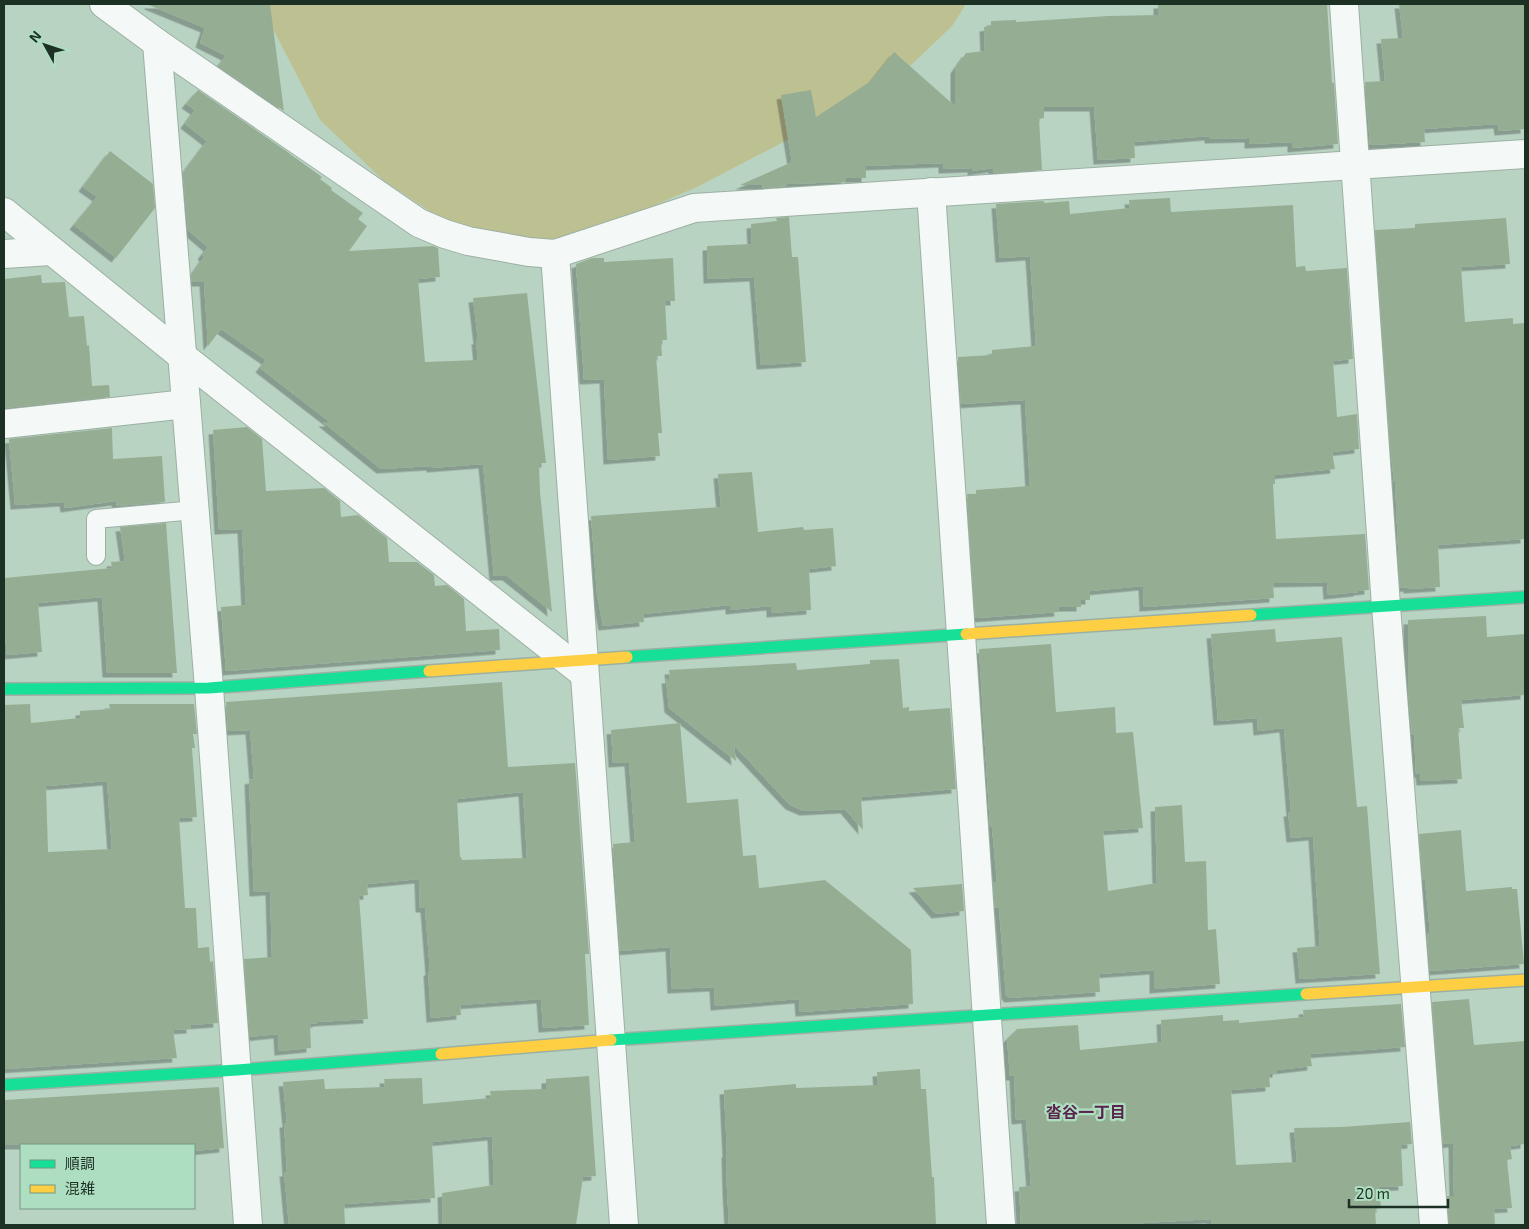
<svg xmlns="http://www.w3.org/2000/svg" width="1529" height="1229" font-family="'Exo 2','Noto Sans JP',sans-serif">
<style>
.green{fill:#bdc091}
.building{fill:#95ae93;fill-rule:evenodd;filter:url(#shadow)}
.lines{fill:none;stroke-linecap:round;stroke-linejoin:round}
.lane-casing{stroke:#9bb0a3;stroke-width:20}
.street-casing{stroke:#9bb0a3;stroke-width:30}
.fast-casing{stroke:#9bb0a3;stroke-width:14}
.slow-casing{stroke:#9bb0a3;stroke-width:14}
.lane{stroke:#f4f8f6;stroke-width:18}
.street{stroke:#f4f8f6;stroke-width:28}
.fast{stroke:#16e098;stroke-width:11}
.slow{stroke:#ffcf43;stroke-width:11}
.labels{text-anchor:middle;stroke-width:4.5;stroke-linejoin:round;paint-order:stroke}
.neighbourhood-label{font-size:16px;font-weight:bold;fill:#5a234d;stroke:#aedec1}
</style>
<defs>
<filter id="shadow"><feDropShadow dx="-4.5" dy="4.5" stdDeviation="0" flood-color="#0004"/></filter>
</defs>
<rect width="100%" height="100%" fill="#b9d3c3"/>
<path class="green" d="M 270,4 L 966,4 L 952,26 L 887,88 L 697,187 L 628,217 L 564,243 L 518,243 L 451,225 L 384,181 L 320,120 L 270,23 Z"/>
<g class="building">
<path d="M 149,4 L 270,4 L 284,111 L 218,66 L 226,56 L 200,43 L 205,28 L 149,5 Z"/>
<path d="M 1158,4 L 1327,4 L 1332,83 L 1334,83 L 1338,144 L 1292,148 L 1292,142 L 1249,144 L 1249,138 L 1209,139 L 1209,136 L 1134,142 L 1135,158 L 1098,160 L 1094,107 L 1044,107 L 1044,118 L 1039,119 L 1042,170 L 994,173 L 993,168 L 972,171 L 972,168 L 943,169 L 943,163 L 866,166 L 866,178 L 846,178 L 846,182 L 787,184 L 787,186 L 763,188 L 762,185 L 740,185 L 792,162 L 781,95 L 811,90 L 816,117 L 871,81 L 894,52 L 955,106 L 955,69 L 966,53 L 985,51 L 984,27 L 991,26 L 991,21 L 1016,20 L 1016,22 L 1108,16 L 1158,15 Z"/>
<path d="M 1399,4 L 1525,4 L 1525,129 L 1499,131 L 1498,124 L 1424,129 L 1425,142 L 1370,145 L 1365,82 L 1385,81 L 1381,39 L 1403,38 Z"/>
<path d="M 198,90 L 289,153 L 290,154 L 322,177 L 320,179 L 332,188 L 331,190 L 363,213 L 358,219 L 367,226 L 349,251 L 433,246 L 438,248 L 440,277 L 418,279 L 425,362 L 478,360 L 476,340 L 478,340 L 473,298 L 527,293 L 546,463 L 539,463 L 540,492 L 552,612 L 507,576 L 494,576 L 483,464 L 431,468 L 431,466 L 381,469 L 323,422 L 330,422 L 260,368 L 266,360 L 221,329 L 208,346 L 204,282 L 192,282 L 191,276 L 204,257 L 202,255 L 208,247 L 188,230 L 183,173 L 207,141 L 185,124 L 195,110 L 186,104 Z"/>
<path d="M 110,151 L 153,184 L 155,208 L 116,258 L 74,225 L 97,197 L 83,187 Z"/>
<path d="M 1170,198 L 1171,212 L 1293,205 L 1296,267 L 1305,266 L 1306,271 L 1347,268 L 1353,359 L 1333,361 L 1337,417 L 1357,414 L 1359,449 L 1332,452 L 1335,469 L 1275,475 L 1275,484 L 1273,484 L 1276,539 L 1365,534 L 1369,590 L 1358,591 L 1358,592 L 1328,595 L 1327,582 L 1273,583 L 1274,598 L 1144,607 L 1143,586 L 1090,591 L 1090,600 L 1081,600 L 1081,607 L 1058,607 L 1059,612 L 977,618 L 975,617 L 967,494 L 976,494 L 976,490 L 1030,486 L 1025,400 L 961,404 L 958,357 L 992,355 L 992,350 L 1036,346 L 1030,256 L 1000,258 L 996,204 L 1044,201 L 1044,203 L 1069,201 L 1070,214 L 1130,208 L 1129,200 Z"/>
<path d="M 789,217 L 792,257 L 798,257 L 806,362 L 761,365 L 754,277 L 708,279 L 707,246 L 752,244 L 751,224 L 777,221 L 776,218 Z"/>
<path d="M 1506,218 L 1510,264 L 1461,267 L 1465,322 L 1513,318 L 1513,324 L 1525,323 L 1525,539 L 1438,545 L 1440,587 L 1408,589 L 1408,587 L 1400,588 L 1395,482 L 1394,482 L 1390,445 L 1375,230 L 1415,228 L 1415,224 Z"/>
<path d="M 592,258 L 604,258 L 604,262 L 673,258 L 675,301 L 665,301 L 667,340 L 661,340 L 662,356 L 656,356 L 662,433 L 658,433 L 660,456 L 608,460 L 604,379 L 584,380 L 576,264 Z"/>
<path d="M 41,275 L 42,283 L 65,282 L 69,317 L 84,316 L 87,346 L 89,345 L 92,386 L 109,385 L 110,397 L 4,408 L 4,279 Z"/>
<path d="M 247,427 L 262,439 L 266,491 L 324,488 L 340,501 L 341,517 L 358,515 L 387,538 L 389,562 L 417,562 L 434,575 L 435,586 L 447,585 L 464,599 L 466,631 L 499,629 L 500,650 L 226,671 L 221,607 L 246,605 L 242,529 L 219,530 L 213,430 Z"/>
<path d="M 112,428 L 113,459 L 162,456 L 165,502 L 117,506 L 116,501 L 65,508 L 64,502 L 15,505 L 9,439 Z"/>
<path d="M 752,472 L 758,532 L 803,527 L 804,530 L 833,528 L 836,566 L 809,569 L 811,610 L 771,613 L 771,606 L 730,610 L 730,605 L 643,614 L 644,622 L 603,626 L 597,594 L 591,516 L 721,507 L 718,474 Z"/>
<path d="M 166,523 L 177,673 L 107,673 L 102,597 L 38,603 L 42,652 L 7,655 L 4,626 L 4,578 L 112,568 L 111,562 L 125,561 L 120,527 Z"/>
<path d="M 1486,616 L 1487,637 L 1525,634 L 1525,695 L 1461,700 L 1464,728 L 1458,728 L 1462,779 L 1421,781 L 1420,773 L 1416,774 L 1414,734 L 1412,735 L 1408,690 L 1408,620 Z"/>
<path d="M 1275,629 L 1276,642 L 1342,637 L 1357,807 L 1367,806 L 1380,974 L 1300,979 L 1297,948 L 1320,946 L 1313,836 L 1291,838 L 1288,812 L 1291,812 L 1284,728 L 1258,731 L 1257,718 L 1218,721 L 1211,634 Z"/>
<path d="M 1051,644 L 1056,712 L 1115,707 L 1116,733 L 1133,732 L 1143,828 L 1103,831 L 1108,891 L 1157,883 L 1155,807 L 1182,805 L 1185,862 L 1206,861 L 1208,930 L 1216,929 L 1220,984 L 1154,989 L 1154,970 L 1099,974 L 1100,992 L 1009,998 L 1006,995 L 999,908 L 995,908 L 993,882 L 997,882 L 992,827 L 990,827 L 979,649 Z"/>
<path d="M 899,659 L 903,708 L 909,707 L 909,711 L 950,708 L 956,789 L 861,797 L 863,830 L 845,809 L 804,811 L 790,805 L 734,745 L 736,761 L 669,708 L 666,679 L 670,679 L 669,670 L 796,663 L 797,670 L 870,664 L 870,660 Z"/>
<path d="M 502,682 L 508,767 L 575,763 L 589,954 L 585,954 L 589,1025 L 543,1028 L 541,999 L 460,1005 L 461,1015 L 431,1018 L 428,971 L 430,971 L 425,908 L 420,908 L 419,879 L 367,884 L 368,895 L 359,896 L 368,1019 L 317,1022 L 317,1023 L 310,1024 L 311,1048 L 279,1051 L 278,1034 L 250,1037 L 244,959 L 272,957 L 270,891 L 254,892 L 249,780 L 254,779 L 250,730 L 228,731 L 226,702 ZM 523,792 L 527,858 L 462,860 L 461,857 L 460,857 L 457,799 Z"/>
<path d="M 30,704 L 31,723 L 80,718 L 80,711 L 110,709 L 109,704 L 194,704 L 197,734 L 193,734 L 195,748 L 192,748 L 197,817 L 179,818 L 185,908 L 196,908 L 198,948 L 209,947 L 210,962 L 213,961 L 218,1023 L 191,1025 L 191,1029 L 173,1030 L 177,1058 L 4,1069 L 4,923 L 6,922 L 4,705 ZM 107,781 L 112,849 L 48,852 L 46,786 Z"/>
<path d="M 680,723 L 687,803 L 738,799 L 743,856 L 756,855 L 759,888 L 825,880 L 911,950 L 913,1004 L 800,1012 L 799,999 L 715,1006 L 714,987 L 672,989 L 670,947 L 620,951 L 613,844 L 635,842 L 629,762 L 613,763 L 611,730 Z"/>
<path d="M 1461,830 L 1466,891 L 1512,887 L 1512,889 L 1517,889 L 1524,964 L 1430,971 L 1427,933 L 1430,933 L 1425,880 L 1423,880 L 1419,834 Z"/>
<path d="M 962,884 L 964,911 L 936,914 L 913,888 Z"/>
<path d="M 1469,999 L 1474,1045 L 1525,1041 L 1525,1144 L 1510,1146 L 1512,1159 L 1507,1160 L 1512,1208 L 1494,1209 L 1495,1225 L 1449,1225 L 1447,1196 L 1454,1196 L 1453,1143 L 1443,1144 L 1432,1002 Z"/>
<path d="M 1401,1004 L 1405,1047 L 1310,1054 L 1312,1066 L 1277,1070 L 1277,1073 L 1269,1074 L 1270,1087 L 1231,1090 L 1236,1165 L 1297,1162 L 1294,1128 L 1342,1127 L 1410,1122 L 1412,1144 L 1401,1145 L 1403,1186 L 1379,1187 L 1381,1208 L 1375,1209 L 1376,1225 L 1211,1225 L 1211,1219 L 1143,1223 L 1144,1225 L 1021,1225 L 1019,1187 L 1031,1186 L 1026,1119 L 1016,1120 L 1014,1076 L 1010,1076 L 1007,1039 L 1017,1029 L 1078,1025 L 1080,1050 L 1162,1042 L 1161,1020 L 1223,1015 L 1223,1021 L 1239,1020 L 1239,1023 L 1304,1017 L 1303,1010 Z"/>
<path d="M 920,1069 L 921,1089 L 926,1089 L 932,1177 L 934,1177 L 936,1225 L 729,1225 L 727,1189 L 726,1153 L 727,1153 L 724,1090 L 796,1084 L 796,1088 L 878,1085 L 877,1072 Z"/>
<path d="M 589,1076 L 596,1176 L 583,1177 L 576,1225 L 443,1225 L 442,1193 L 494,1185 L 492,1136 L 432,1142 L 435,1198 L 344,1204 L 345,1225 L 289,1225 L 284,1172 L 287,1172 L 284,1123 L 287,1123 L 283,1082 L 324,1079 L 325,1089 L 385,1087 L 384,1079 L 422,1078 L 423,1104 L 491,1098 L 490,1091 L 546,1089 L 546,1079 Z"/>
<path d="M 219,1087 L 224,1148 L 194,1151 L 194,1145 L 4,1145 L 4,1100 Z"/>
</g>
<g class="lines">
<defs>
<path id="lane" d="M 96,556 L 96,519 L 195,510"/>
<g id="street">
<path d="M 104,4 L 157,43 L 209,688 L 248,1225"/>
<path d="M 1344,4 L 1386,606 L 1434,1225"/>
<path d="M 157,43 L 419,223 L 445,234 L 468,241 L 529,252 L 555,254 L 694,208 L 1525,154"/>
<path d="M 931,192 L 1001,1225"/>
<path d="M 4,212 L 182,356 L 582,672"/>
<path d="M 4,254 L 51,251"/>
<path d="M 555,254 L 624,1225"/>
<path d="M 4,424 L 186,404"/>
</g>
<g id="fast">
<path d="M 1251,615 L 1525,597"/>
<path d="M 627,657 L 966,634"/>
<path d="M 4,689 L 209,688 L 429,671"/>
<path d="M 611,1040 L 1306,994"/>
<path d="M 4,1085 L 237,1070 L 441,1054"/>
</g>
<g id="slow">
<path d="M 966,634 L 1251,615"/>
<path d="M 429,671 L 627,657"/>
<path d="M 1306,994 L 1525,980"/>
<path d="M 441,1054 L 611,1040"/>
</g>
</defs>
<use href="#lane" class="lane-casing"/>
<use href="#street" class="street-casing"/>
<use href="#fast" class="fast-casing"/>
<use href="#slow" class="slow-casing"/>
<use href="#lane" class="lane"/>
<use href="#street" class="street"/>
<use href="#fast" class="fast"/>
<use href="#slow" class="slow"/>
</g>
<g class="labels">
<g class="neighbourhood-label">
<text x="1086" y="1118">沓谷一丁目</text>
</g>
</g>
<rect width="1529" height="1229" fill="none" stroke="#1d3024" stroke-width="10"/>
<rect x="20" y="1144" width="175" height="65" fill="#aedec1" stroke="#749882"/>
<rect x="30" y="1160" width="25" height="8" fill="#16e098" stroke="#749882"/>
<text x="65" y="1169" font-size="15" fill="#1d3024">順調</text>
<rect x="30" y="1185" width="25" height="8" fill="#ffcf43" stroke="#749882"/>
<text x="65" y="1194" font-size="15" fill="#1d3024">混雑</text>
<g transform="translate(45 45) rotate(310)" stroke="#aedec1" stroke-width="4" paint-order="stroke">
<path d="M0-4L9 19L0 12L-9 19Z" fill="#1d3024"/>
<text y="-8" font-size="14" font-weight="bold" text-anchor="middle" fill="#1d3024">N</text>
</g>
<path d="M1349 1199v8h99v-8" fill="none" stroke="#1d3024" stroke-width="2.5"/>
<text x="1356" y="1199" font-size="15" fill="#1d3024" stroke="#aedec1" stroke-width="4" paint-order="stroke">20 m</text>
</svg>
